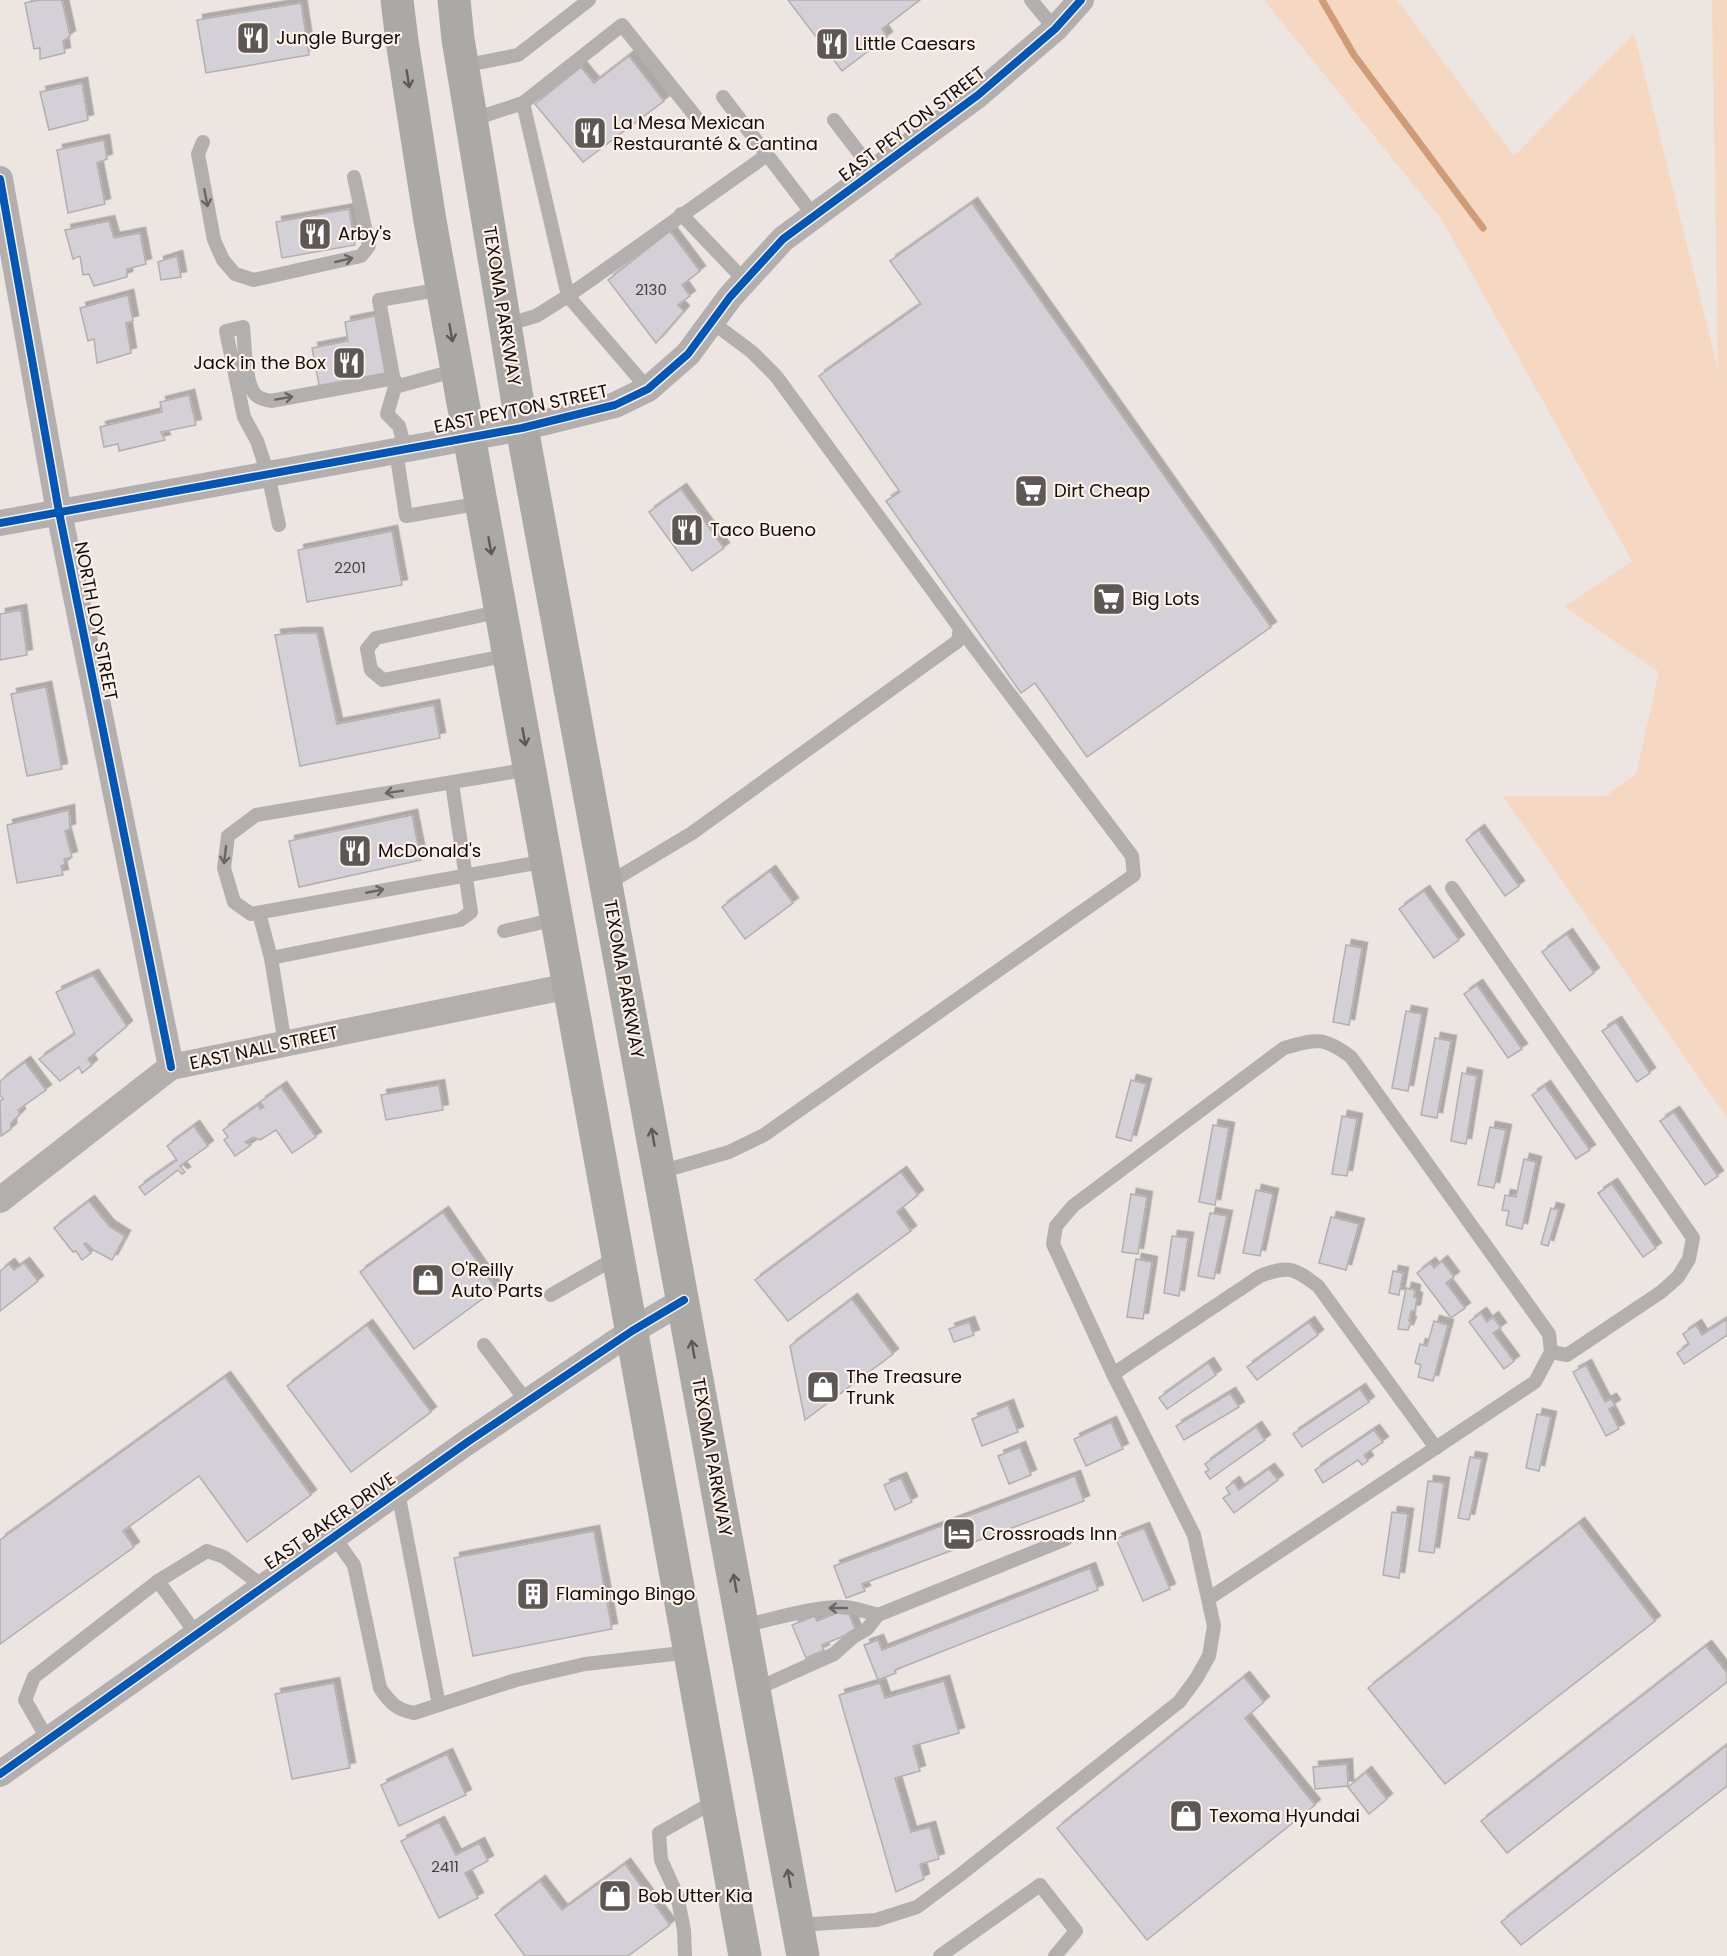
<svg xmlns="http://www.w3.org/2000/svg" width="1727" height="1956" font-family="Poppins,sans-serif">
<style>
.green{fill:#f5d7c2}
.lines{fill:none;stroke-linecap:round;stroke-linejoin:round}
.stream{stroke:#d09c77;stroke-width:7}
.building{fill:#d3d0d7;stroke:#b1afaf;stroke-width:1.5;filter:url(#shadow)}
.service{stroke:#b2afae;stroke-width:14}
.minor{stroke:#b2afae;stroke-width:26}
.primary{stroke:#aba9a6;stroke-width:33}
.cycleway-casing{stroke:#fef1e9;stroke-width:11}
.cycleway{stroke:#0057b8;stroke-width:8}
.oneway{stroke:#5e5a58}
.oneway2{stroke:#696664}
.labels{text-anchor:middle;stroke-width:4.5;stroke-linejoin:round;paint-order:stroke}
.number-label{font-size:15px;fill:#444040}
.poi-label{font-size:18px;fill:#100c09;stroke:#fef1e9;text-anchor:start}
.street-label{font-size:18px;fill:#100c09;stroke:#fef1e9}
</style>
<defs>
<filter id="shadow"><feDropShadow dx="5.5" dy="-5.5" stdDeviation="0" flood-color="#0004"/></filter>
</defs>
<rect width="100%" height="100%" fill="#ece5e1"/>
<path class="green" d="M 1264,0 L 1397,0 L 1514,156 L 1634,33 L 1718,370 L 1712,0 L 1727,0 L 1727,1118 L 1503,796 L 1606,796 L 1636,774 L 1659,672 L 1565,607 L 1632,561 L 1442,220 Z"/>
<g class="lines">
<path class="stream" d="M 1322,0 L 1354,55 L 1483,228"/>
</g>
<g class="building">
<path d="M 39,0 L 62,0 L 70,36 L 63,41 L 65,53 L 40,59 L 40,48 L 34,49 L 25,3 Z"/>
<path d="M 788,0 L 920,0 L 882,29 L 887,37 L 842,71 Z"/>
<path d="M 301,3 L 309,55 L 206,73 L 197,20 Z"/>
<path d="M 629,56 L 664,101 L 583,162 L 535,104 L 581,67 L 594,83 Z"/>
<path d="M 82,83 L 88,120 L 49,130 L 40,92 Z"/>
<path d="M 104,140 L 107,159 L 97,163 L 105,204 L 68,213 L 57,150 Z"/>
<path d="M 972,203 L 1271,627 L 1087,757 L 1035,683 L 1021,693 L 886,501 L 900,492 L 819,376 L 921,304 L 890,261 Z"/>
<path d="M 349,209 L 355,245 L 282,258 L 276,222 Z"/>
<path d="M 109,221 L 114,238 L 140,233 L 146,264 L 127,269 L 127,277 L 94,286 L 89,274 L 83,275 L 80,256 L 73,259 L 65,230 Z"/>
<path d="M 670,231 L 700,271 L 682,285 L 690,296 L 678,305 L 684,311 L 656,343 L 608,280 Z"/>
<path d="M 177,256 L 181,277 L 161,280 L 158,262 Z"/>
<path d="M 128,295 L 133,321 L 126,323 L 131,353 L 97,363 L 94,339 L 88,341 L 80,308 Z"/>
<path d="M 375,316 L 386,378 L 320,390 L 312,348 L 348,341 L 345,322 Z"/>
<path d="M 189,395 L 196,425 L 161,432 L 165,440 L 119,451 L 118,444 L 104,447 L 100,427 L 162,412 L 160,402 Z"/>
<path d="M 681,489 L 724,548 L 692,571 L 649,512 Z"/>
<path d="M 392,531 L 402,585 L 307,602 L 298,550 Z"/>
<path d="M 21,610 L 27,655 L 0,660 L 0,614 Z"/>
<path d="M 295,633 L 317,633 L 337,724 L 434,705 L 440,738 L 300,766 L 275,635 Z"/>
<path d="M 46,687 L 62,769 L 27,776 L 11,694 Z"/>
<path d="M 69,810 L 70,829 L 65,831 L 72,857 L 64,859 L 65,864 L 61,866 L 63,875 L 17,883 L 7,825 Z"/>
<path d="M 412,815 L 421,860 L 299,887 L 289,841 Z"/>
<path d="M 1479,830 L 1519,886 L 1505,896 L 1466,840 Z"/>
<path d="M 770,871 L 793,903 L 745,939 L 722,907 Z"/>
<path d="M 1424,891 L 1459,940 L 1434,958 L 1399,909 Z"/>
<path d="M 1567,934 L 1594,973 L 1570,991 L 1542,952 Z"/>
<path d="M 1346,945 L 1362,948 L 1349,1025 L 1333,1022 Z"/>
<path d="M 93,975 L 127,1026 L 88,1059 L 92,1065 L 82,1073 L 79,1067 L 60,1081 L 39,1059 L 75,1034 L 56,992 Z"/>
<path d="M 1477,985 L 1522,1049 L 1508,1058 L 1464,994 Z"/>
<path d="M 1406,1011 L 1422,1014 L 1408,1091 L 1392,1088 Z"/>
<path d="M 1616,1022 L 1650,1073 L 1637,1082 L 1602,1031 Z"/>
<path d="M 1435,1038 L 1451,1041 L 1437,1118 L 1421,1115 Z"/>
<path d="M 25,1062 L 46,1090 L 18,1110 L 20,1114 L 11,1123 L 11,1129 L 1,1136 L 0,1101 L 3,1099 L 0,1095 L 0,1081 Z"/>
<path d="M 1462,1073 L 1477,1076 L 1466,1144 L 1451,1141 Z"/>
<path d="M 1131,1080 L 1146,1084 L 1131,1141 L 1116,1137 Z"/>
<path d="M 439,1085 L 443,1110 L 386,1120 L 381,1095 Z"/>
<path d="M 1545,1086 L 1590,1150 L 1576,1159 L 1532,1095 Z"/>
<path d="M 281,1087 L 316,1137 L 292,1153 L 276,1130 L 260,1140 L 253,1137 L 245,1142 L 251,1145 L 235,1156 L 224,1140 L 228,1137 L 223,1130 L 258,1105 L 260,1109 L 264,1107 L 260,1102 Z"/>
<path d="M 1674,1112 L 1718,1176 L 1705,1185 L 1660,1121 Z"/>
<path d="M 1342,1116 L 1357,1119 L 1347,1176 L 1332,1174 Z"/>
<path d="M 1213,1125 L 1229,1128 L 1215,1205 L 1199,1202 Z"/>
<path d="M 194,1126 L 208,1146 L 180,1166 L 185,1172 L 182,1174 L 178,1170 L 145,1195 L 139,1187 L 177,1160 L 167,1146 Z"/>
<path d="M 1490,1127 L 1506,1130 L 1494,1188 L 1478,1185 Z"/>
<path d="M 1524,1159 L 1536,1162 L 1522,1229 L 1506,1225 L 1509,1211 L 1502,1210 L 1505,1195 L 1516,1197 Z"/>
<path d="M 901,1172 L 918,1195 L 897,1212 L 911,1231 L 788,1321 L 755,1280 Z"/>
<path d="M 1612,1184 L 1656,1248 L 1643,1257 L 1598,1193 Z"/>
<path d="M 1256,1190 L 1273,1194 L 1260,1256 L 1243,1253 Z"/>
<path d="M 1131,1194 L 1147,1197 L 1138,1254 L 1122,1252 Z"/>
<path d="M 89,1201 L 109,1226 L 125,1236 L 112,1260 L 93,1250 L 86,1243 L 84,1244 L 91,1253 L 82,1260 L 76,1251 L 73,1252 L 54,1228 Z"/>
<path d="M 1551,1208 L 1559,1210 L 1548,1246 L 1541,1244 Z"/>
<path d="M 443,1212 L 496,1289 L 414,1349 L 360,1272 Z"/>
<path d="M 1210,1213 L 1227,1216 L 1214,1279 L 1198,1276 Z"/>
<path d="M 1331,1217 L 1359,1224 L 1346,1270 L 1319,1263 Z"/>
<path d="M 1172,1236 L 1188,1238 L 1179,1296 L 1164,1293 Z"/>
<path d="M 1136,1259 L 1152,1262 L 1143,1319 L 1127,1317 Z"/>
<path d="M 1442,1261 L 1454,1277 L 1446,1283 L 1465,1308 L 1451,1318 L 1417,1273 L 1430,1263 L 1434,1268 Z"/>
<path d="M 24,1263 L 38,1281 L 0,1311 L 0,1271 L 9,1264 L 14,1270 Z"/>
<path d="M 1393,1271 L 1403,1273 L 1399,1295 L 1389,1293 Z"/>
<path d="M 1406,1288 L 1415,1290 L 1414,1297 L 1417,1298 L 1415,1310 L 1411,1311 L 1409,1321 L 1411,1322 L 1408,1330 L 1398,1329 Z"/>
<path d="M 852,1299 L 893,1354 L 805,1420 L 790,1346 Z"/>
<path d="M 1481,1313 L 1487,1322 L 1493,1317 L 1501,1328 L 1493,1333 L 1514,1361 L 1504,1369 L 1469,1322 Z"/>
<path d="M 1727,1319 L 1727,1335 L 1684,1364 L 1677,1353 L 1689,1344 L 1683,1334 L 1696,1325 L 1702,1335 Z"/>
<path d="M 1434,1321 L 1448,1325 L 1433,1381 L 1418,1377 L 1421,1365 L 1415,1363 L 1420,1344 L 1427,1346 Z"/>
<path d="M 969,1322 L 974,1335 L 954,1342 L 949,1329 Z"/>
<path d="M 1309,1322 L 1318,1335 L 1257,1380 L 1247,1367 Z"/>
<path d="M 367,1325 L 431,1412 L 351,1472 L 287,1386 Z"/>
<path d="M 1208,1363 L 1216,1375 L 1167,1409 L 1159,1398 Z"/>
<path d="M 1586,1365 L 1605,1402 L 1611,1399 L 1615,1405 L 1609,1409 L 1619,1429 L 1606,1436 L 1573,1372 Z"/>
<path d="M 225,1377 L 311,1495 L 247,1542 L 199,1476 L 123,1531 L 134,1547 L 0,1644 L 0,1540 Z"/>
<path d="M 1360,1389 L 1369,1402 L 1302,1447 L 1293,1434 Z"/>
<path d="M 1230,1393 L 1239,1407 L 1184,1440 L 1176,1426 Z"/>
<path d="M 1008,1405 L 1018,1432 L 982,1446 L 972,1419 Z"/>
<path d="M 1537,1414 L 1551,1417 L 1539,1471 L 1526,1468 Z"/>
<path d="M 1111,1422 L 1123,1449 L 1086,1466 L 1074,1439 Z"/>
<path d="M 1256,1427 L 1265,1440 L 1210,1479 L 1205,1472 L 1209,1470 L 1205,1464 Z"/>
<path d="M 1374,1430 L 1383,1442 L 1364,1455 L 1368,1461 L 1362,1465 L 1358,1460 L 1323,1483 L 1315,1470 Z"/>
<path d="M 1020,1447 L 1031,1475 L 1009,1484 L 998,1456 Z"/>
<path d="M 1470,1457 L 1482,1459 L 1469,1520 L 1458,1518 Z"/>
<path d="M 1269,1469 L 1278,1480 L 1234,1513 L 1223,1498 L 1230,1494 L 1226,1488 L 1234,1482 L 1239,1490 Z"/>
<path d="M 1075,1476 L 1084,1501 L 862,1584 L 865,1591 L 846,1598 L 834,1566 Z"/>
<path d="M 901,1478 L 912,1502 L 895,1510 L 884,1485 Z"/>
<path d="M 1428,1481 L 1444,1483 L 1434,1553 L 1419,1551 Z"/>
<path d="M 1392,1512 L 1408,1514 L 1399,1578 L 1383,1575 Z"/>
<path d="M 1579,1523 L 1655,1621 L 1445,1784 L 1368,1688 Z"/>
<path d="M 1144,1528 L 1170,1589 L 1143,1601 L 1116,1539 Z"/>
<path d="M 594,1531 L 612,1629 L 473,1656 L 454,1558 Z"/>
<path d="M 1090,1568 L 1098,1590 L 895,1670 L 896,1673 L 878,1680 L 864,1645 L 878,1640 L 882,1650 Z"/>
<path d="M 847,1609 L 856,1631 L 822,1645 L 824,1650 L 806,1658 L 792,1625 L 815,1616 L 817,1621 Z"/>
<path d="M 1706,1646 L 1727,1673 L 1727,1682 L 1507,1853 L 1481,1821 Z"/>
<path d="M 1244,1677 L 1264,1702 L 1245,1718 L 1315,1805 L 1147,1940 L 1057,1828 Z"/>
<path d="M 944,1681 L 959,1733 L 913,1746 L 920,1771 L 895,1778 L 911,1832 L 930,1827 L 939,1859 L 920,1864 L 924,1879 L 896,1892 L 839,1695 L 880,1683 L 885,1698 Z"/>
<path d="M 334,1683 L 350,1768 L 292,1779 L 275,1694 Z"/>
<path d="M 1727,1745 L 1727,1786 L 1521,1945 L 1501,1922 Z"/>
<path d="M 447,1754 L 466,1795 L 399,1826 L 381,1785 Z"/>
<path d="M 1347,1764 L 1348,1786 L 1315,1789 L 1313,1767 Z"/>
<path d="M 1366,1772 L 1387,1799 L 1369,1814 L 1348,1787 Z"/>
<path d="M 439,1822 L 456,1855 L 479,1843 L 488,1861 L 465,1873 L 478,1898 L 439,1918 L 401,1841 Z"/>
<path d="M 625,1864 L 670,1925 L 628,1956 L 525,1956 L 495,1915 L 540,1881 L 562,1910 Z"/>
</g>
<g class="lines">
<g class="service">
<path d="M 1031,0 L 1055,29"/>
<path d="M 462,66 L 518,55 L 589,0"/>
<path d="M 723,97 L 814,216"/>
<path d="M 523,103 L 568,296 L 648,389"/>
<path d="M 471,120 L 523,103 L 622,25 L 696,117"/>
<path d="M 834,120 L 874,172"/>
<path d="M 203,142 L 198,154 L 214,240 L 223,260 L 235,274 L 254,280 L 361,256 L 369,246 L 354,177"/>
<path d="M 681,214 L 745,281"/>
<path d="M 505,325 L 536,316 L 568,296 L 767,155"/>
<path d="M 395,387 L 379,300 L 443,289"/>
<path d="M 405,449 L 399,426 L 387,414 L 395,387 L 457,370"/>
<path d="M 396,451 L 406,516 L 482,503"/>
<path d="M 279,525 L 268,474 L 257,441 L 244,417 L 226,331 L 243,327 C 245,343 244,386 257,396 C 261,399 266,400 271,401 L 394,378"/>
<path d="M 502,611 L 376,638 L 367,649 L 371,670 L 383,680 L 509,655"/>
<path d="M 530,769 L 256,815 L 228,836 L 224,868 L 234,902 L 251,914 L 547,861"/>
<path d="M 607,884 L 692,833 L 958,641 L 960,628 L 776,376 L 752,352 L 712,322"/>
<path d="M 1452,888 L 1693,1238 L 1689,1259 L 1678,1277 L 1661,1292 L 1567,1355 L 1551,1352"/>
<path d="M 259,913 L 271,958 L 285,1044"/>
<path d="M 504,931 L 557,919"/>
<path d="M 271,958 L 460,920 L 471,912 L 452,783"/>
<path d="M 660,1172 L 729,1152 L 764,1135 L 1134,875 L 1132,856 L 960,628"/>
<path d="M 551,1295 L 619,1256"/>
<path d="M 484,1345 L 527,1402"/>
<path d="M 1113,1374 L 1260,1276 C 1289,1265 1294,1268 1318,1286 L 1436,1448"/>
<path d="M 398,1492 L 439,1705"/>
<path d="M 334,1537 L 354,1565 L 380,1688 C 390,1703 397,1710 414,1713 L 516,1680 L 585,1664 L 691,1652"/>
<path d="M 158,1581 L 197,1635"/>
<path d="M 878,1615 L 1066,1539"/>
<path d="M 743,1626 C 773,1619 805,1609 836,1607 C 850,1606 865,1611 878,1615 L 867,1629 L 853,1637 L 834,1654 L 754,1690"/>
<path d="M 48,1740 L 25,1700 L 34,1677 L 158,1581 L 207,1551 L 224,1557 L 264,1587"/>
<path d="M 798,1925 L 876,1920 L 917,1907 L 960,1875 L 1179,1702 L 1196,1679 L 1209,1656 L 1214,1626 L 1194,1535 L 1113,1374 L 1053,1244 L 1056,1226 L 1073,1206 L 1284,1048 C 1317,1039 1323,1036 1351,1057 L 1549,1334 L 1551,1352 L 1535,1382 L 1208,1599"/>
<path d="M 685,1956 L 684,1930 L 677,1895 L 661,1860 L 659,1833 L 715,1801"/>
<path d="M 940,1956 L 1040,1885 L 1076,1931 L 1055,1956"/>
</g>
<g class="minor">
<path d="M 0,179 L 59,512 L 171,1067"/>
<path d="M 0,523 L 522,428 L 615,405 L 648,389 L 688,354 L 730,297 L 783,239 L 978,95 L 1055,29 L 1081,0"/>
<path d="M 0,1200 L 171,1067 L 569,986"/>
<path d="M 0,1774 L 469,1441 L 632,1331 L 684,1300"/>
</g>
<g class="primary">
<path d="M 397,0 L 402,41 L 430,221 L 745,1956"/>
<path d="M 454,0 L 458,39 L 522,428 L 803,1956"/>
</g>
<defs>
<g id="cycleway">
<path d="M 0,179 L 59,512 L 171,1067"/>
<path d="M 0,523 L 522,428 L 615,405 L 648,389 L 688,354 L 730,297 L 783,239 L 978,95 L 1055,29 L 1081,0"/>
<path d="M 0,1774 L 469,1441 L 632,1331 L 684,1300"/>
</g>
</defs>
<use href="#cycleway" class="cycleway-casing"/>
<use href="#cycleway" class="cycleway"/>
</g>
<defs><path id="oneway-shaft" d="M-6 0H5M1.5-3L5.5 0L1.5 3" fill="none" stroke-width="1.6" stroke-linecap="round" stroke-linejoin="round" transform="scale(1.5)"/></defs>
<g class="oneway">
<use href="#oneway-shaft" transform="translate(408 79) rotate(81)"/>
<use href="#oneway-shaft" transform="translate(451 333) rotate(80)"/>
<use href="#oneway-shaft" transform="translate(490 546) rotate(80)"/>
<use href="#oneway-shaft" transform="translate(524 737) rotate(80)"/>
<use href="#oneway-shaft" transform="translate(653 1137) rotate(-100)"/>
<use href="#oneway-shaft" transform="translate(693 1349) rotate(-100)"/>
<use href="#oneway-shaft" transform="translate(735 1583) rotate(-100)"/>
<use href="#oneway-shaft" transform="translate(789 1878) rotate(-100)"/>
</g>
<g class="oneway2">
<use href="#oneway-shaft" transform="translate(206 198) rotate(79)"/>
<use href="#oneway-shaft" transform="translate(344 260) rotate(-13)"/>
<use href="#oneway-shaft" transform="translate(284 398) rotate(-10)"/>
<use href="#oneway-shaft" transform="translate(394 792) rotate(171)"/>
<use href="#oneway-shaft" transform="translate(225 855) rotate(97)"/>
<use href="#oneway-shaft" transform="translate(375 891) rotate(-11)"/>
<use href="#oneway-shaft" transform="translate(838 1608) rotate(180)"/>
</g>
<defs>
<symbol id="restaurant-square" viewBox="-11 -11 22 22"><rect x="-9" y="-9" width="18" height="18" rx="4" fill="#5d5855" stroke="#fef1e9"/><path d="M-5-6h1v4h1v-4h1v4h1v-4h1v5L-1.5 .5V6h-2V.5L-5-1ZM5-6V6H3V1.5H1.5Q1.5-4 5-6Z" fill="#fff"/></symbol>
<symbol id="supermarket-square" viewBox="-11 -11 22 22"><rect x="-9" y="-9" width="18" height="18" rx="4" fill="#5d5855" stroke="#fef1e9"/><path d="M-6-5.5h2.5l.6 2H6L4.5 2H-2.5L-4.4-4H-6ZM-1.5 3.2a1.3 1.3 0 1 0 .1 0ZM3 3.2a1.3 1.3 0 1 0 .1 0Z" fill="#fff"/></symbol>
<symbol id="shop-square" viewBox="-11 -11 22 22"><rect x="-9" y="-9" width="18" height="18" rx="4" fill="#5d5855" stroke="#fef1e9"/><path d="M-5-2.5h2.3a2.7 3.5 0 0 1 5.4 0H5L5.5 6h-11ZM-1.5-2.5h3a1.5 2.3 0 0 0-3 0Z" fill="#fff"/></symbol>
<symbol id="hotel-square" viewBox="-11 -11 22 22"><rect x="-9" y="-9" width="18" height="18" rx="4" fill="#5d5855" stroke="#fef1e9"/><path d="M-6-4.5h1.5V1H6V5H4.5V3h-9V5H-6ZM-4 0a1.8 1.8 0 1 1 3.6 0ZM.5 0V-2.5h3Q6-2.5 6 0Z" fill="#fff"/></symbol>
<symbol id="building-square" viewBox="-11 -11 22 22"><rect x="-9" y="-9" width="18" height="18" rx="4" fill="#5d5855" stroke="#fef1e9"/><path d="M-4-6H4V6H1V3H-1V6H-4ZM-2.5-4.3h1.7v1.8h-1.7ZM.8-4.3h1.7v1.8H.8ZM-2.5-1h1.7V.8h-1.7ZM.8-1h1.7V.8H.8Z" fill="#fff"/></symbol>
</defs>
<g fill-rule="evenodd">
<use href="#restaurant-square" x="234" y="19" width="38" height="38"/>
<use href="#restaurant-square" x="813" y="25" width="38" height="38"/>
<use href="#restaurant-square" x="571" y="114" width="38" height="38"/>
<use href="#restaurant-square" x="296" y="215" width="38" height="38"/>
<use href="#restaurant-square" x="330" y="344" width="38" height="38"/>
<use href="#supermarket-square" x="1012" y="472" width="38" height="38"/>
<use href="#restaurant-square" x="668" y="511" width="38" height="38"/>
<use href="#supermarket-square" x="1090" y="580" width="38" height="38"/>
<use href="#restaurant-square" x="336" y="832" width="38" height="38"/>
<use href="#shop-square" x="409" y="1261" width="38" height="38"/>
<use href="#shop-square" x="804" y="1368" width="38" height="38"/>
<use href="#hotel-square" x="940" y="1515" width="38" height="38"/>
<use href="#building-square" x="514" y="1575" width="38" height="38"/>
<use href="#shop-square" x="1167" y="1797" width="38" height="38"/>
<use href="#shop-square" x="596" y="1877" width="38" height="38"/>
</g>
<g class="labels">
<g class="number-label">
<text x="651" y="295">2130</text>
<text x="350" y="573">2201</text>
<text x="445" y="1872">2411</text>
</g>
<g class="poi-label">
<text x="276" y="44">Jungle Burger</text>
<text x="855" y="50">Little Caesars</text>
<text x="613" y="129">La Mesa Mexican<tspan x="613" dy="21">Restauranté &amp; Cantina</tspan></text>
<text x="338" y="240">Arby's</text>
<text x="326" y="369" text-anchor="end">Jack in the Box</text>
<text x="1054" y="497">Dirt Cheap</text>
<text x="710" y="536">Taco Bueno</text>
<text x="1132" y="605">Big Lots</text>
<text x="378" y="857">McDonald's</text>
<text x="451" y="1276">O'Reilly<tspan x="451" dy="21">Auto Parts</tspan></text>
<text x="846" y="1383">The Treasure<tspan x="846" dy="21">Trunk</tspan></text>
<text x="982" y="1540">Crossroads Inn</text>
<text x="556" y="1600">Flamingo Bingo</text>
<text x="1209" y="1822">Texoma Hyundai</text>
<text x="638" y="1902">Bob Utter Kia</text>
</g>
<g class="street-label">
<text transform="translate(912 124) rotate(-37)" y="6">EAST PEYTON STREET</text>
<text transform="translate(502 306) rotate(81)" y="6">TEXOMA PARKWAY</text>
<text transform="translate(521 409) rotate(-12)" y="6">EAST PEYTON STREET</text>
<text transform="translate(96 621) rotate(79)" y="6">NORTH LOY STREET</text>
<text transform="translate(624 979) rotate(80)" y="6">TEXOMA PARKWAY</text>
<text transform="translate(264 1048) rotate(-12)" y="6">EAST NALL STREET</text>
<text transform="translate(712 1457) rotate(80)" y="6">TEXOMA PARKWAY</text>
<text transform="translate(330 1521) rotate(-35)" y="6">EAST BAKER DRIVE</text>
</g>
</g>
</svg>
